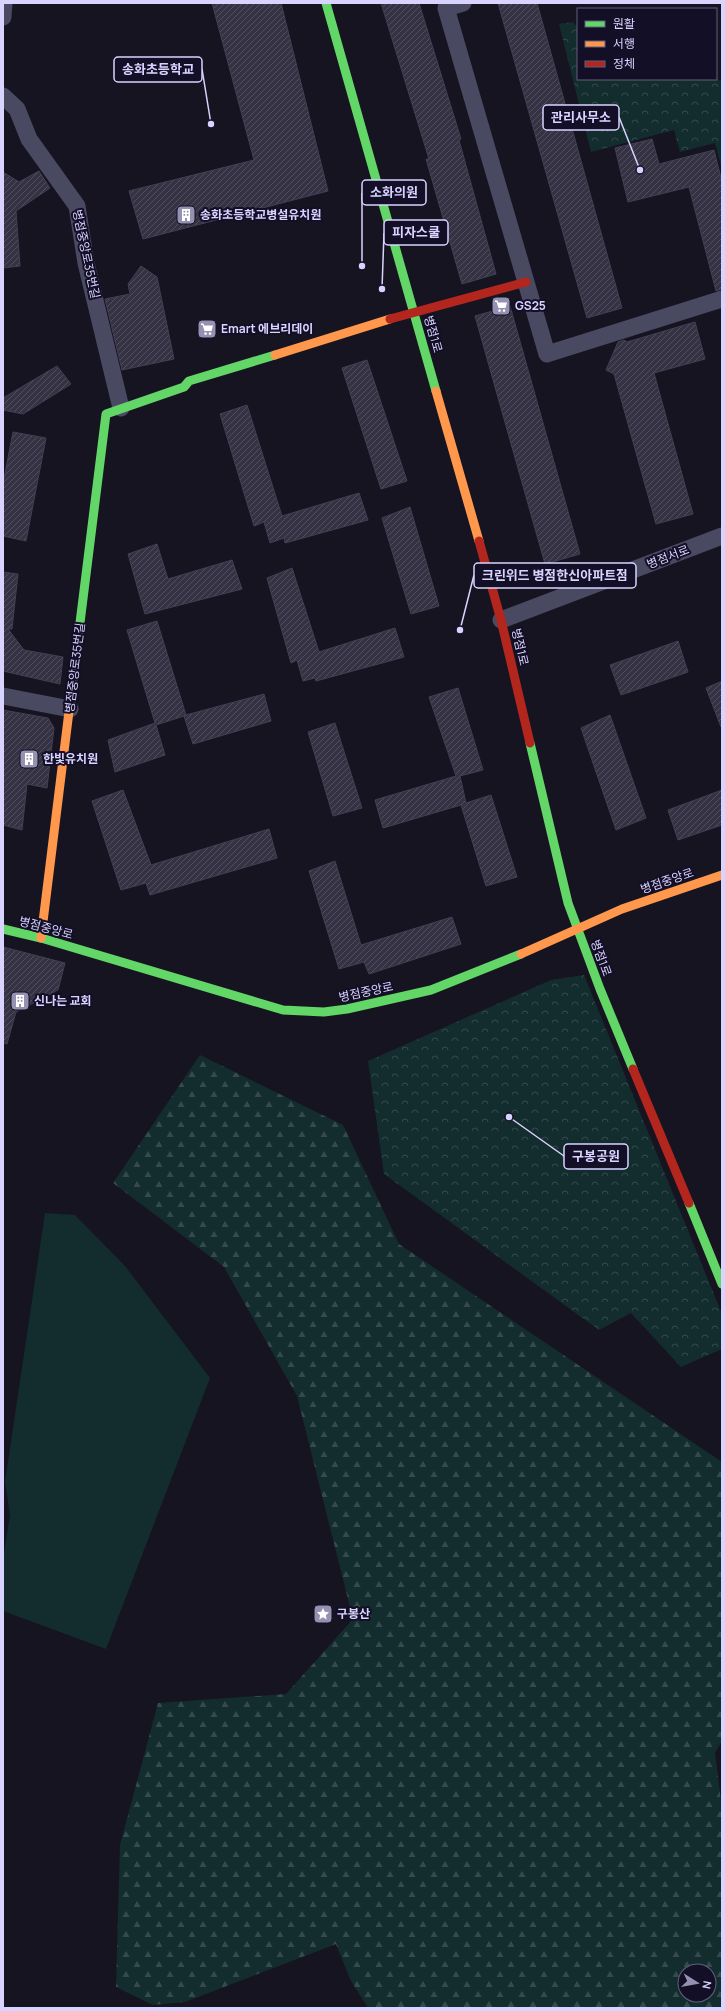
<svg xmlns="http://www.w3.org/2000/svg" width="725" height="2011" font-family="Manrope,'Noto Sans KR',sans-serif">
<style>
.grass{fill:#132c2d}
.forest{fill:url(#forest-firs);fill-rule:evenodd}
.park{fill:url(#park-crowns)}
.building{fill:url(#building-hatch);stroke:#433f54}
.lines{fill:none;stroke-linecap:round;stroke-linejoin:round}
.street{stroke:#4a4962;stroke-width:17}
.fast{stroke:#63d668;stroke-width:9}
.slow{stroke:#ff974d;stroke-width:9}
.jam{stroke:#b3261e;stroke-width:9}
.labels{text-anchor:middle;stroke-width:4;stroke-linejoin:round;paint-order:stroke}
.poi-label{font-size:12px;font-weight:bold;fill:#d9d4ff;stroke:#130f26;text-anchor:start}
.street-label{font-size:12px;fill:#d9d4ff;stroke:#130f26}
.leader{fill:none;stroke:#d9d4ff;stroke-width:1.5}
.callout-dot{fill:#d9d4ff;stroke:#130f26;stroke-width:1.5}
.callout{fill:#130f26;stroke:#d9d4ff;stroke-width:1.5}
.callout-label{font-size:13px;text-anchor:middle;font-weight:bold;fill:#d9d4ff}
</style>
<defs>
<pattern id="forest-firs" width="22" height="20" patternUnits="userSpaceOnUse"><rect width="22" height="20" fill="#132c2d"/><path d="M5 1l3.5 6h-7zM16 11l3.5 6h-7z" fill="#354a4c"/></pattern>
<pattern id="park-crowns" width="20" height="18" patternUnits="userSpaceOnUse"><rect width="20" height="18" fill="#132c2d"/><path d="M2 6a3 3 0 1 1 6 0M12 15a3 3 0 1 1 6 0" fill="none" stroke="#354a4c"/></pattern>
<pattern id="building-hatch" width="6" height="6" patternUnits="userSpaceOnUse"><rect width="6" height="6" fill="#343243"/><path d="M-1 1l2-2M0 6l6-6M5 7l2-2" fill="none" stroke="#514f5f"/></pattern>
</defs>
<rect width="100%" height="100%" fill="#161421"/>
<path class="grass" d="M 45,1213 L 75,1215 L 125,1266 L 210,1378 L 106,1649 L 3,1611 L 3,1560 L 10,1515 L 5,1482 Z"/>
<path class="forest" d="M 200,1055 L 343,1125 L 399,1244 L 722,1462 L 722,1741 L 715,1753 L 722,1809 L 722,2008 L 368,2008 L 351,1981 L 336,1944 L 185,2002 L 153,2005 L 116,1987 L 120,1845 L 158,1703 L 286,1694 L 353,1619 L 297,1396 L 224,1267 L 113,1183 ZM 685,1971 L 709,1971 L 709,1995 L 685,1995 Z"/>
<g class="park">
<path d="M 573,22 L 578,28 L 578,79 L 716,79 L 722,81 L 722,169 L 715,143 L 680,152 L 674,130 L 591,152 L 559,24 Z"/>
<path d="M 584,975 L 722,1314 L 722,1349 L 681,1367 L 631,1313 L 599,1330 L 384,1174 L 368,1061 L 551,980 Z"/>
</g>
<g class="building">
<path d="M 212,3 L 281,3 L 328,191 L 143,239 L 129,191 L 254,160 Z"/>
<path d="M 381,3 L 419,3 L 461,139 L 459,140 L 496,274 L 462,284 L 426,159 L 429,159 Z"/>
<path d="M 498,3 L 537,3 L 622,308 L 587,318 Z"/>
<path d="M 652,139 L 659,164 L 714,150 L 722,182 L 722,289 L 716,291 L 689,187 L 628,202 L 615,148 Z"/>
<path d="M 39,171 L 50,188 L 16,211 L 20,266 L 3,268 L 3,172 L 19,182 Z"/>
<path d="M 141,266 L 157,277 L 174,359 L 122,370 L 105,299 L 130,294 L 128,284 Z"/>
<path d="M 510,306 L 580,554 L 545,564 L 475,316 Z"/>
<path d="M 695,322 L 705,359 L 654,373 L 693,514 L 656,524 L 614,374 L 606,370 L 618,342 L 624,340 L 627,342 Z"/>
<path d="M 367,360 L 407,481 L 381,489 L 342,368 Z"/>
<path d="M 57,366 L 71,384 L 23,414 L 3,410 L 3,398 Z"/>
<path d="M 247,405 L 282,516 L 359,493 L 368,520 L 285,543 L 284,538 L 270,543 L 264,522 L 254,526 L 220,414 Z"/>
<path d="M 13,432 L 46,438 L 26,541 L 3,536 L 3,484 Z"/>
<path d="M 410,507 L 439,606 L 411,614 L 382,518 Z"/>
<path d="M 157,544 L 168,579 L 232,560 L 242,589 L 145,614 L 128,554 Z"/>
<path d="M 292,568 L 319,652 L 395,628 L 404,657 L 316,681 L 315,678 L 303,681 L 297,660 L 291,663 L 267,578 Z"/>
<path d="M 3,572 L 18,574 L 12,629 L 8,629 L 24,650 L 63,657 L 60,684 L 3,671 Z"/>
<path d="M 157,621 L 186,715 L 264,694 L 271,721 L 193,744 L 184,716 L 156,725 L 165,755 L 115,772 L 108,740 L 155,723 L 127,630 Z"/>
<path d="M 678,641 L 688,672 L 621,695 L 610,665 Z"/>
<path d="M 722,681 L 722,727 L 721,727 L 706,688 Z"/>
<path d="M 458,688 L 483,770 L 460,776 L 466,803 L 491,795 L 517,877 L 486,886 L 461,805 L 383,828 L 375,800 L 456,776 L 429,697 Z"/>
<path d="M 3,710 L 48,718 L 54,728 L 47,788 L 27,784 L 22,830 L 3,825 Z"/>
<path d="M 610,715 L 646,818 L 616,830 L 581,728 Z"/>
<path d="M 335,723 L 362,808 L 333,816 L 308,732 Z"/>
<path d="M 123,790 L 151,865 L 269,829 L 277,858 L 150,895 L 146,883 L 121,890 L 92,801 Z"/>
<path d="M 722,790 L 722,825 L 678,840 L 668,810 Z"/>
<path d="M 335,861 L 361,945 L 452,917 L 461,944 L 369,974 L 364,962 L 339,969 L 309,871 Z"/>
<path d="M 3,947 L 65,963 L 58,990 L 16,1012 L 7,1044 L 3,1043 Z"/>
</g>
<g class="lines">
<g class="street">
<path d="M 463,3 L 446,8 L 547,354 L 722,299"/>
<path d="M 3,17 L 4,3"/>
<path d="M 3,96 L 17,109 L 29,139 L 77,206 L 86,263 L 121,408"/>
<path d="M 501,620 L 722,536"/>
<path d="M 3,696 L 70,709"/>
</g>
<g class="fast">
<path d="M 326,3 L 436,391"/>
<path d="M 72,687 L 106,414 L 184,387 L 189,381 L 275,355"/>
<path d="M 530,743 L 568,903 L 600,989 L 633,1069"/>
<path d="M 3,929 L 41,938 L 283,1010 L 324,1012 L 347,1009 L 431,990 L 521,954"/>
<path d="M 689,1203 L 722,1284"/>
</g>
<g class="slow">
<path d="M 275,355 L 390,319"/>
<path d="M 436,391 L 479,541"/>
<path d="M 41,938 L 72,687"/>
<path d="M 521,954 L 622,909 L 722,875"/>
</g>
<g class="jam">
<path d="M 390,319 L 526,282"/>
<path d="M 479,541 L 501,620 L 530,743"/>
<path d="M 633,1069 L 689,1203"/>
</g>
</g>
<defs>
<symbol id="building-square" viewBox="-11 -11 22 22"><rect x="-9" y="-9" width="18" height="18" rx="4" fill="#9591b1" stroke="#130f26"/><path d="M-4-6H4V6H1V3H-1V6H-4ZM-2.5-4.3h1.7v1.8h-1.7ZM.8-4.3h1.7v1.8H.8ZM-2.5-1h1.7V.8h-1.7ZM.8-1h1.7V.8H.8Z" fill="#fff"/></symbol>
<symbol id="supermarket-square" viewBox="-11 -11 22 22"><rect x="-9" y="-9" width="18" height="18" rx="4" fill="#9591b1" stroke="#130f26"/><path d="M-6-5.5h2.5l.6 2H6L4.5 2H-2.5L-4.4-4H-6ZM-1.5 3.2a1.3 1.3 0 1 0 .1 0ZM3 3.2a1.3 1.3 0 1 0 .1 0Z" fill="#fff"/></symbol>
<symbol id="sight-square" viewBox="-11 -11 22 22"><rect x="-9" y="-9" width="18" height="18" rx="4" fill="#9591b1" stroke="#130f26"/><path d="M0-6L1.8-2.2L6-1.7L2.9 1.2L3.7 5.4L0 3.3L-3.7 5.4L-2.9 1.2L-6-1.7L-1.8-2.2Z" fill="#fff"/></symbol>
</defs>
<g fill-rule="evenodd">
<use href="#building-square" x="175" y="204" width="22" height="22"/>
<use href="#supermarket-square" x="490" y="295" width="22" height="22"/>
<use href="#supermarket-square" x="196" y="318" width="22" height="22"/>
<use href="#building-square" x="18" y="748" width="22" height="22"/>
<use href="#building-square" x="9" y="990" width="22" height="22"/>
<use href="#sight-square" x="312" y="1603" width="22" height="22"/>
</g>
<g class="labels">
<g class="poi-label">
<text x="200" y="219">송화초등학교병설유치원</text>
<text x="515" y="310">GS25</text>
<text x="221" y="333">Emart 에브리데이</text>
<text x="43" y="763">한빛유치원</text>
<text x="34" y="1005">신나는 교회</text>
<text x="337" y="1618">구봉산</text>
</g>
<g class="street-label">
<text transform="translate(86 254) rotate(78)" y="4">병점중앙로35번길</text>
<text transform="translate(433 334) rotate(74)" y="4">병점1로</text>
<text transform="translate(668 557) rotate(-21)" y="4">병점서로</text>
<text transform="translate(520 647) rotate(77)" y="4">병점1로</text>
<text transform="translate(75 668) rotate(-83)" y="4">병점중앙로35번길</text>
<text transform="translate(667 881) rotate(-19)" y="4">병점중앙로</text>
<text transform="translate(46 928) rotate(15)" y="4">병점중앙로</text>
<text transform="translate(601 958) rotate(70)" y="4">병점1로</text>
<text transform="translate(366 992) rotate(-12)" y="4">병점중앙로</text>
</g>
</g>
<path class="leader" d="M211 124L202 69M640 170L619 117M362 266L362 193M382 289L384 233M460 630L474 575M509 1117L564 1156"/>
<g class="callout-dot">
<circle cx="211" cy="124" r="4"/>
<circle cx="640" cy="170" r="4"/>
<circle cx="362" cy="266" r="4"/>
<circle cx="382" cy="289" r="4"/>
<circle cx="460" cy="630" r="4"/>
<circle cx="509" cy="1117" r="4"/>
</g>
<g class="callout">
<rect x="114" y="57" width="88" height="25" rx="4"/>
<rect x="543" y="105" width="76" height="25" rx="4"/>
<rect x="362" y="180" width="64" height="25" rx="4"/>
<rect x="384" y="220" width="64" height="25" rx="4"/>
<rect x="474" y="563" width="162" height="25" rx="4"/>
<rect x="564" y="1144" width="64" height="25" rx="4"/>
</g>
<g class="callout-label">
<text x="158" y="74">송화초등학교</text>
<text x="581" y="122">관리사무소</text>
<text x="394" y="197">소화의원</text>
<text x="416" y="237">피자스쿨</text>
<text x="555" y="580">크린위드 병점한신아파트점</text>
<text x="596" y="1161">구봉공원</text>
</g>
<rect width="725" height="2011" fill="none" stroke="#d9d4ff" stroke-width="8"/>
<rect x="577" y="8" width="140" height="72" fill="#130f26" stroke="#625e7d"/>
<rect x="585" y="21" width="20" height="6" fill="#63d668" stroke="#625e7d"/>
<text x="613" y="28" font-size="12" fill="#d9d4ff">원활</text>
<rect x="585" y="41" width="20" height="6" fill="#ff974d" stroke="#625e7d"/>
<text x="613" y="48" font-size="12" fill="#d9d4ff">서행</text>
<rect x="585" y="61" width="20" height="6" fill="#b3261e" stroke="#625e7d"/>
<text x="613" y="68" font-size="12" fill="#d9d4ff">정체</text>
<g transform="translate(697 1983) rotate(101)"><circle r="19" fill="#130f26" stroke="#625e7d"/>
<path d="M0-3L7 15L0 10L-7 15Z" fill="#9591b1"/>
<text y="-6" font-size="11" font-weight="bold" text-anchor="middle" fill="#d9d4ff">N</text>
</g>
</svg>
